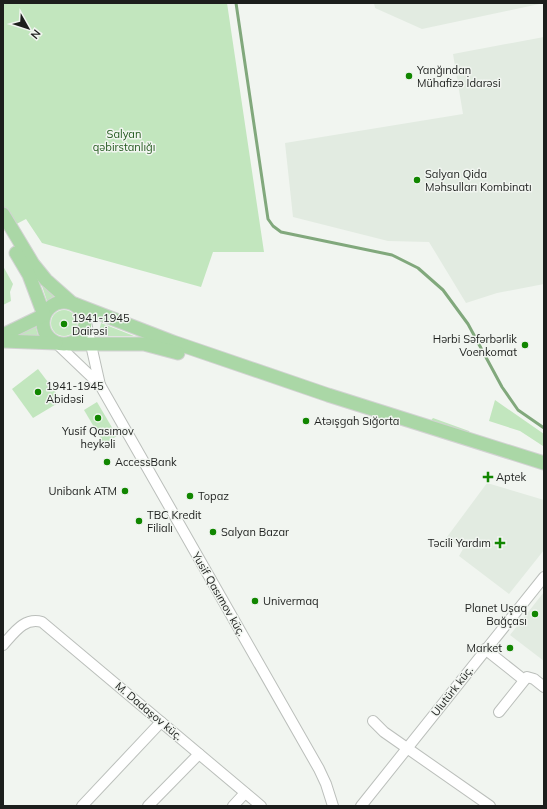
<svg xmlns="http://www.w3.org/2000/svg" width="547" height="809" font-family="Mulish,sans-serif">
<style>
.built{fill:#e2ebe1}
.green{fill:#c2e6be}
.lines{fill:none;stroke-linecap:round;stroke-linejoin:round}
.stream{stroke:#81a87c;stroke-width:3}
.minor-casing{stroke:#bbbfbb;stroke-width:12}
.major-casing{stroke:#d2d2d2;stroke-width:15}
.minor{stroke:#fff;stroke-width:10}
.major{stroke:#aad7a6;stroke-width:13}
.poi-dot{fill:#118600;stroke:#f1f5f0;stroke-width:1.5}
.labels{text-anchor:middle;stroke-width:3;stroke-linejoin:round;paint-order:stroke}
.poi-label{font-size:11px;fill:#1c1e1c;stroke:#f1f5f0;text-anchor:start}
.park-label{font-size:11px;fill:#23591e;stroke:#f1f5f0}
.street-label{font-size:11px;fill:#1c1e1c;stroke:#f1f5f0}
</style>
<rect width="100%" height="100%" fill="#f1f5f0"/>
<g class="built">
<path d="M 374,3 L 544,3 L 422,29 L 375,8 Z"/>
<path d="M 544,37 L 544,284 L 497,293 L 466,303 L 429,242 L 388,241 L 293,217 L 285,143 L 463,114 L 453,54 Z"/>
<path d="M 487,483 L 544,500 L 544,550 L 509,594 L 459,556 L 463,549 L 447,537 Z"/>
<path d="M 544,592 L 544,661 L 510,635 Z"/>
</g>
<g class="green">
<path d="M 3,3 L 227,3 L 264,252 L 213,252 L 201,287 L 42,243 L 26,219 L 3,231 Z"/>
<path d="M 3,266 L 13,284 L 10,292 L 11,301 L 3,305 Z"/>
<path d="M 41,283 L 54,296 L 47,301 Z"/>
<circle cx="64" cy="323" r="13"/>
<path d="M 101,323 L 134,336 L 98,336 Z"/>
<path d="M 35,325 L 38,335 L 9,337 Z"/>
<path d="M 38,369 L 60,398 L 58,403 L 33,418 L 12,389 Z"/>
<path d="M 495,400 L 544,434 L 543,446 L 520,431 L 489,421 Z"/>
<path d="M 97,402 L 117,436 L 104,444 L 84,410 Z"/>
<path d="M 433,418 L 469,431 L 471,438 L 429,423 Z"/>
</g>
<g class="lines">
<path class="stream" d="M 236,3 L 268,219 L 273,226 L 281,232 L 392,255 L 418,268 L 443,290 L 468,324 L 502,387 L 518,410 L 544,428"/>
<defs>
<g id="minor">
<path d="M 56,343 L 100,385 L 85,318"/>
<path d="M 100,385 L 319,769 L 326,784 L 333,806"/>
<path d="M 3,645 C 14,633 24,617 42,622 L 261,806"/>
<path d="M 485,649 L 524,680"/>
<path d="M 499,712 L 527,677 L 534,679 L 544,687"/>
<path d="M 373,721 L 384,732 L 490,806"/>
<path d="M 82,806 L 161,722"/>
<path d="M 148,806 L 199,754"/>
<path d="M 233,806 L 245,793"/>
<path d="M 361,806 L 544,577"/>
</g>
<g id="major">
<path d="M 3,214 L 33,264 L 46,280 L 72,303 L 173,342 L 328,395 L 544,463"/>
<circle cx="64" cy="323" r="21"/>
<path d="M 3,335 L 44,315 L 29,275 L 16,253"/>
<path d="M 3,341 L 56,343"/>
<path d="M 69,344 L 144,344 L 178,353"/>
</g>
</defs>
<use href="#minor" class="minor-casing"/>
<use href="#major" class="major-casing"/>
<use href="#minor" class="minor"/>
<use href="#major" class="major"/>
</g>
<g class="poi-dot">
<circle cx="409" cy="76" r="4"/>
<circle cx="417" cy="180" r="4"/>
<circle cx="64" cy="324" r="4"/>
<circle cx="525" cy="345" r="4"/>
<circle cx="38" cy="392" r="4"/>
<circle cx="98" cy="418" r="4"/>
<circle cx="306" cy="421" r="4"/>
<circle cx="107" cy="462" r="4"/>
<path d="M486 471h4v4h4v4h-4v4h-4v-4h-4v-4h4z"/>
<circle cx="125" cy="491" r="4"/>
<circle cx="190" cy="496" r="4"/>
<circle cx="139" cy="521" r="4"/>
<circle cx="213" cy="532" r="4"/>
<path d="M498 537h4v4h4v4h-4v4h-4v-4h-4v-4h4z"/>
<circle cx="255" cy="601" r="4"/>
<circle cx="535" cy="614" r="4"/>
<circle cx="510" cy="648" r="4"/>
</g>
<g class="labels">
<g class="poi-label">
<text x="417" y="74">Yanğından<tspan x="417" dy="13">Mühafizə İdarəsi</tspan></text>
<text x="425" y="178">Salyan Qida<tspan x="425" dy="13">Məhsulları Kombinatı</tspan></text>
<text x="72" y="322">1941-1945<tspan x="72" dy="13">Dairəsi</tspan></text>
<text x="517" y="343" text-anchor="end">Hərbi Səfərbərlik<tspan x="517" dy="13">Voenkomat</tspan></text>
<text x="46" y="390">1941-1945<tspan x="46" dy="13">Abidəsi</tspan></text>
<text x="314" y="425">Atəışgah Sığorta</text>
<text x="98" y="435" text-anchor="middle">Yusif Qasımov<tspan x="98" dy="13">heykəli</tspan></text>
<text x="115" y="466">AccessBank</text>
<text x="496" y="481">Aptek</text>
<text x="117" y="495" text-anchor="end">Unibank ATM</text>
<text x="198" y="500">Topaz</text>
<text x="147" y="519">TBC Kredit<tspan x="147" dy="13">Filialı</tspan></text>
<text x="221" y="536">Salyan Bazar</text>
<text x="491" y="547" text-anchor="end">Təcili Yardım</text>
<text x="263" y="605">Univermaq</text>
<text x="527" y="612" text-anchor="end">Planet Uşaq<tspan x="527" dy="13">Bağçası</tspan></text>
<text x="502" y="652" text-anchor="end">Market</text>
</g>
<g class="park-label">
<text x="124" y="138">Salyan<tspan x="124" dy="13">qəbirstanlığı</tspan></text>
</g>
<g class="street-label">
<text transform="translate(219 594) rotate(60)" y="4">Yusif Qasımov küç.</text>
<text transform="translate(452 691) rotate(-52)" y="4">Ulutürk küç.</text>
<text transform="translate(149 711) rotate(40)" y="4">M. Dadaşov küç.</text>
</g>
</g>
<rect width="547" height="809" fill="none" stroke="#1c1e1c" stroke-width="8"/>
<g transform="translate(28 28) rotate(129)" stroke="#f1f5f0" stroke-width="3" paint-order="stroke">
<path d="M0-3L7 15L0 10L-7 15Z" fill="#1c1e1c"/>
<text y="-6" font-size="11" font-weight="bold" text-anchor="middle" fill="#1c1e1c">N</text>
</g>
</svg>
